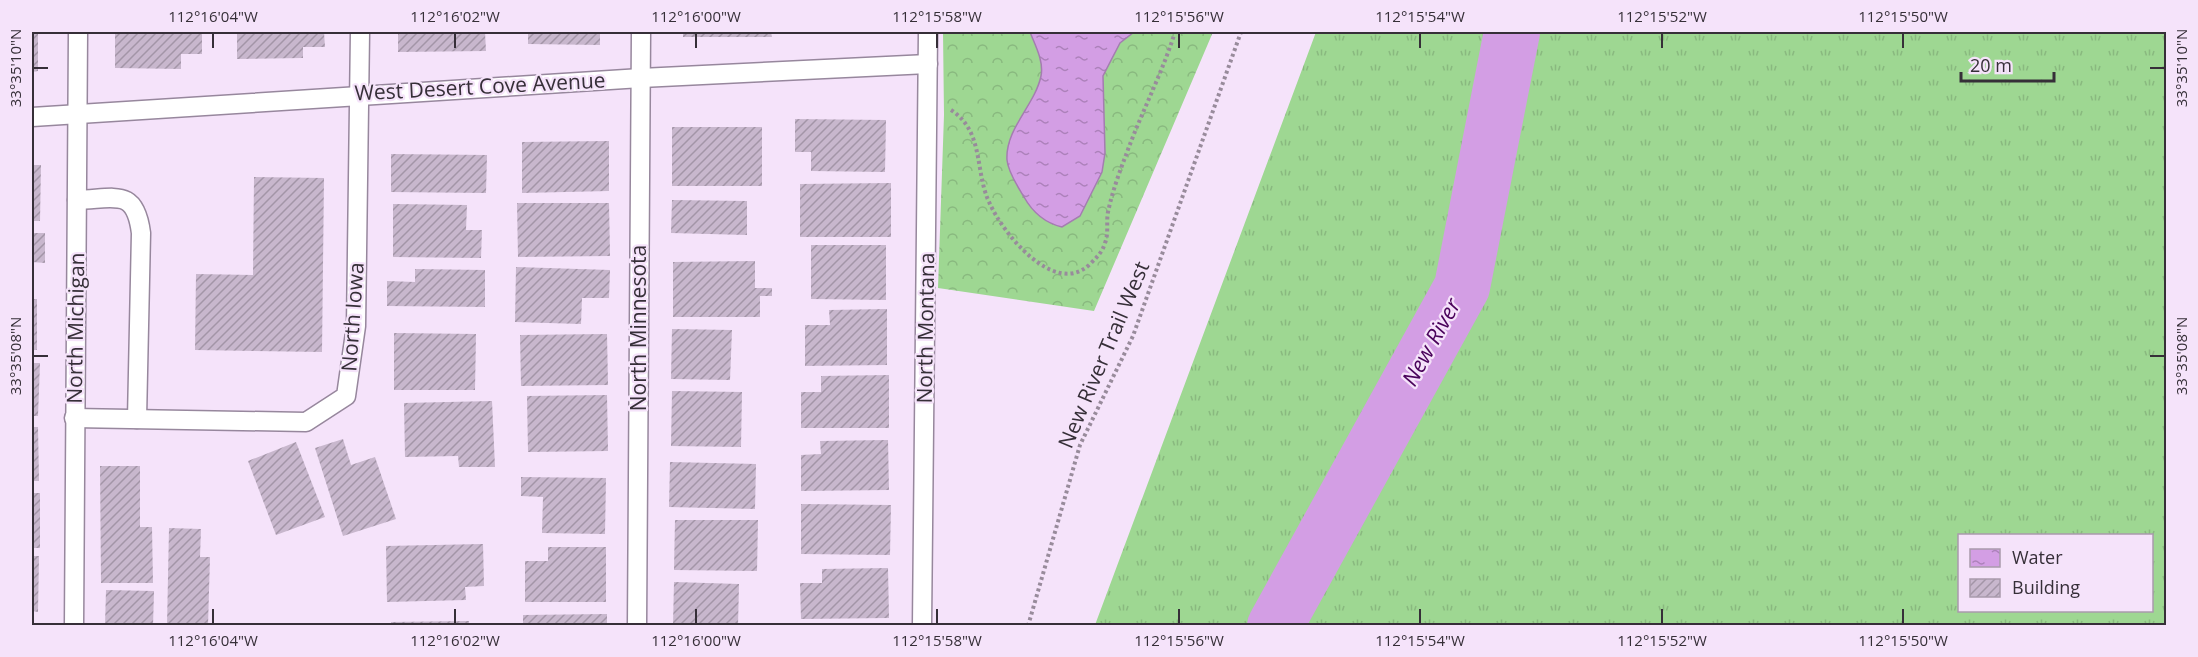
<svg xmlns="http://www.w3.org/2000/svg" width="2198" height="657" font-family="'Open Sans',sans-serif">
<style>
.grass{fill:url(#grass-tufts);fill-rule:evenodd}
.forest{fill:url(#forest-crowns)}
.water{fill:url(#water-ripples);stroke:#a47db0;stroke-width:1.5}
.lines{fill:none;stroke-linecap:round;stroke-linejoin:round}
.river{stroke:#d39ee4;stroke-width:56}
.building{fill:url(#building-hatch)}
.service-casing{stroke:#97879d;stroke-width:21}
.path{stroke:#988b9b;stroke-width:4;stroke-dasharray:3 3;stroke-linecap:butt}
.service{stroke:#fff;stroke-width:18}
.ticks{fill:none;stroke:#362f38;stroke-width:2}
.labels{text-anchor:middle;stroke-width:4.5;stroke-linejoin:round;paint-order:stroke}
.street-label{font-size:21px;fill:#362f38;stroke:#f5e3fa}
.water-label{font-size:22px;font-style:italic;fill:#49025a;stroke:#f5e3fa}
.neatline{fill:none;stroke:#362f38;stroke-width:2}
.ticks-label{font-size:15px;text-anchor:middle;fill:#362f38}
</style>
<defs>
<pattern id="grass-tufts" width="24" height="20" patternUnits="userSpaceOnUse" patternTransform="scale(1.5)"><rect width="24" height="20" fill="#9ed792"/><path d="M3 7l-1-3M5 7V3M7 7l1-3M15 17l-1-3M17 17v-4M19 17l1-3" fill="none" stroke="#89b97f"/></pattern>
<pattern id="forest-crowns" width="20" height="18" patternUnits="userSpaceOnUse" patternTransform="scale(1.5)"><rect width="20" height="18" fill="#9ed792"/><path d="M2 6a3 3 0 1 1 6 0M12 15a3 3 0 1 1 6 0" fill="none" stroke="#89b97f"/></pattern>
<pattern id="water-ripples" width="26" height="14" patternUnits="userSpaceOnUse" patternTransform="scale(1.5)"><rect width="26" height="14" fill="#d39ee4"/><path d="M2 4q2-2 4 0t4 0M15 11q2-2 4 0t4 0" fill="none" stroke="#ac81ba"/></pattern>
<pattern id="building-hatch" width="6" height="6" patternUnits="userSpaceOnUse" patternTransform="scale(1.5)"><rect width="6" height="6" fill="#c8b7cd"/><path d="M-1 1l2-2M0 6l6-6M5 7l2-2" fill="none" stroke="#a395a7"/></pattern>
</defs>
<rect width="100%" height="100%" fill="#f5e3fa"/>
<path class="grass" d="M 1316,32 L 2166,32 L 2166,625 L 1095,625 ZM 1960,536 L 2152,536 L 2152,610 L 1960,610 Z"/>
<path class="forest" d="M 943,32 L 1213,32 L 1094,311 L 938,288 L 944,115 Z"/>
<path class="water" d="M 1030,32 L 1134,32 L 1120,43 L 1103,76 L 1105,153 L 1102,172 L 1080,216 L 1062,227 C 1045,223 1033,213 1024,197 C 1018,187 1008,172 1007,160 C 1005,129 1035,105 1041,76 C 1044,61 1035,45 1030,32 Z"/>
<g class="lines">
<path class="river" d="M 1275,626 L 1462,287 L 1512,32"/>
</g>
<g class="building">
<path d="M 32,32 L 38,32 L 38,71 L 32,72 Z"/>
<path d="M 115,32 L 202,32 L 202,54 L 181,54 L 181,69 L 115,68 Z"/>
<path d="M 237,32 L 324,32 L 325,47 L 303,47 L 303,58 L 237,59 Z"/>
<path d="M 398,32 L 485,32 L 486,51 L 398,52 Z"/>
<path d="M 528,32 L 600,32 L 600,45 L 528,44 Z"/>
<path d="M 683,32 L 771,32 L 772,37 L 683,37 Z"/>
<path d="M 795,119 L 886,120 L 885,172 L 811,171 L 811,152 L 795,152 Z"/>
<rect x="672" y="127" width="90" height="59"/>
<path d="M 609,141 L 609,191 L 522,193 L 522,142 Z"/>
<path d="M 391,154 L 487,155 L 486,193 L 391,192 Z"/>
<path d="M 32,165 L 41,165 L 40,221 L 32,221 Z"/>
<path d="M 254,177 L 324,178 L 322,352 L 195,350 L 196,274 L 253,275 Z"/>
<path d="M 891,183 L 891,237 L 800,237 L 800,184 Z"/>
<path d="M 672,200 L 747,201 L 747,235 L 671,233 Z"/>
<path d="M 517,203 L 609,203 L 610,256 L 518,257 Z"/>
<path d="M 393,204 L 467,205 L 466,230 L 482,230 L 481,258 L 393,257 Z"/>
<path d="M 32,233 L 45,233 L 45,263 L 32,262 Z"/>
<path d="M 811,245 L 886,245 L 886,300 L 811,299 Z"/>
<path d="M 755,261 L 755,288 L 772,288 L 772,296 L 760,296 L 760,317 L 673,317 L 673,262 Z"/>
<path d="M 516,267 L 610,270 L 609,298 L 582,298 L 581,324 L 515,322 Z"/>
<path d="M 415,269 L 485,270 L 485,307 L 387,306 L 387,281 L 415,282 Z"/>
<rect x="32" y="299" width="5" height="51"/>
<path d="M 887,309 L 887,365 L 805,366 L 805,325 L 830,325 L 829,310 Z"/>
<path d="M 672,329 L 732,330 L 730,380 L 671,379 Z"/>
<path d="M 394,333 L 476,334 L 475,390 L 394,390 Z"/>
<path d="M 607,334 L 608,385 L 521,386 L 520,335 Z"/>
<path d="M 32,363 L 40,363 L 38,416 L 32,416 Z"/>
<path d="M 889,375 L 889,428 L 801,428 L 801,392 L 821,392 L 821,376 Z"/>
<path d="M 672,391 L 742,392 L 741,447 L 671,446 Z"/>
<path d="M 607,395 L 608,451 L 528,452 L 527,396 Z"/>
<path d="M 492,401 L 495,467 L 459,467 L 458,456 L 405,457 L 404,403 Z"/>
<path d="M 32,427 L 38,427 L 39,481 L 32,481 Z"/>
<path d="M 343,439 L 351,465 L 375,457 L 396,519 L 343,536 L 315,448 Z"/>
<path d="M 888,440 L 889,490 L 801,491 L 801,455 L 821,454 L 820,441 Z"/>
<path d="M 296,442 L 325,517 L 276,535 L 248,461 Z"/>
<path d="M 670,462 L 756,464 L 755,509 L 669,507 Z"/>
<path d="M 100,466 L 140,466 L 140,527 L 152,527 L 153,583 L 101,583 Z"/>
<path d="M 521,477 L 606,478 L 605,534 L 542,533 L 543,497 L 521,496 Z"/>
<rect x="32" y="493" width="8" height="55"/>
<path d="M 801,504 L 891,505 L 890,555 L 801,554 Z"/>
<path d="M 675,520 L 758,520 L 757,571 L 674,570 Z"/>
<path d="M 169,528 L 201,529 L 200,557 L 210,557 L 208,626 L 167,626 Z"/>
<path d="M 483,544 L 484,586 L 465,587 L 466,600 L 387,602 L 386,546 Z"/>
<path d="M 548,547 L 606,547 L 606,602 L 525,602 L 525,561 L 548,561 Z"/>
<path d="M 32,556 L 39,556 L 38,612 L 32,611 Z"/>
<path d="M 888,568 L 889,618 L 801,619 L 800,583 L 822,583 L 822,569 Z"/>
<path d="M 674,582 L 739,584 L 738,626 L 673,626 Z"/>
<path d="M 106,590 L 154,591 L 153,626 L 105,626 Z"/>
<path d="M 607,614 L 607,626 L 523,626 L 523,615 Z"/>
<path d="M 469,621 L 469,626 L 391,626 L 391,622 Z"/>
</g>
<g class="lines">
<defs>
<g id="service">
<path d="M 32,117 L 641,78 L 928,64"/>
<path d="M 77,200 C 115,199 135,187 141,233 L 137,419"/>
<path d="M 74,418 L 306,422 L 346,396 L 356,326 L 360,32"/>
<path d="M 74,626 L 78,32"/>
<path d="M 637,626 L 641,32"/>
<path d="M 922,626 L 928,32"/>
</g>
</defs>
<use href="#service" class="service-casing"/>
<g class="path">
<path d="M 951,110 C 985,132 974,172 990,204 C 1003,233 1054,297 1089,265 C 1096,258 1102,253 1105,243 C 1109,233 1106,222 1108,212 C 1112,193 1119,173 1126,155 C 1141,113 1162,74 1175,32"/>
<path d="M 1028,626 L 1080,445 L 1133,336 L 1241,32"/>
</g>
<use href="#service" class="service"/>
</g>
<path class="ticks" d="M 213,33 L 213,48M 455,33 L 455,48M 696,33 L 696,48M 937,33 L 937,48M 1179,33 L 1179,48M 1420,33 L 1420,48M 1662,33 L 1662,48M 1903,33 L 1903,48M 33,68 L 48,68M 2150,68 L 2165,68M 33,356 L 48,356M 2150,356 L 2165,356M 213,609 L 213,624M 455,609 L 455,624M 696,609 L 696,624M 937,609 L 937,624M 1179,609 L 1179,624M 1420,609 L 1420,624M 1662,609 L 1662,624M 1903,609 L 1903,624"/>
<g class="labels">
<g class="street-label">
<text transform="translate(480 87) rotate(-3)" y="7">West Desert Cove Avenue</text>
<text transform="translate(353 317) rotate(-86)" y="7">North Iowa</text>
<text transform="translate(76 328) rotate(-89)" y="7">North Michigan</text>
<text transform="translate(639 328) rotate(-90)" y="7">North Minnesota</text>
<text transform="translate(926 328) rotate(-89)" y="7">North Montana</text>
<text transform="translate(1104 355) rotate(-67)" y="7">New River Trail West</text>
</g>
<g class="water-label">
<text transform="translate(1431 342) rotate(-61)" y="8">New River</text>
</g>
</g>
<rect width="2198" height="657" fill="none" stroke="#f5e3fa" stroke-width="66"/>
<rect x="1958" y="534" width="195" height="78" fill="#f5e3fa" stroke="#a99bac" stroke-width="1.5"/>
<rect x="1970" y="549" width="30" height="18" fill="url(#water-ripples)" stroke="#a99bac" stroke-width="1.5"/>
<text x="2012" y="564" font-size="18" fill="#362f38">Water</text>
<rect x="1970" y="579" width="30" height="18" fill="url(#building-hatch)" stroke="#a99bac" stroke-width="1.5"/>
<text x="2012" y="594" font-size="18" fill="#362f38">Building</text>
<path d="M1961 72v9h93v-9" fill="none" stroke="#362f38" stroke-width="3"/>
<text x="1970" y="72" font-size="18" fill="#362f38" stroke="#f5e3fa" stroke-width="4.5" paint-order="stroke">20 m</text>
<rect x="33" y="33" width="2132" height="591" class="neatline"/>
<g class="ticks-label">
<text x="213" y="22">112°16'04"W</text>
<text x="455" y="22">112°16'02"W</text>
<text x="696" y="22">112°16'00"W</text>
<text x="937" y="22">112°15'58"W</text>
<text x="1179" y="22">112°15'56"W</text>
<text x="1420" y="22">112°15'54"W</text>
<text x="1662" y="22">112°15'52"W</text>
<text x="1903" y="22">112°15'50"W</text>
<text transform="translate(16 68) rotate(-90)" y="5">33°35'10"N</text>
<text transform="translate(2182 68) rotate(-90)" y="5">33°35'10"N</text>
<text transform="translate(16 356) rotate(-90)" y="5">33°35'08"N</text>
<text transform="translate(2182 356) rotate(-90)" y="5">33°35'08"N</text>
<text x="213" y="646">112°16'04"W</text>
<text x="455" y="646">112°16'02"W</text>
<text x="696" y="646">112°16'00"W</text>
<text x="937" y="646">112°15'58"W</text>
<text x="1179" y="646">112°15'56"W</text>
<text x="1420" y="646">112°15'54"W</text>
<text x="1662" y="646">112°15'52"W</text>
<text x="1903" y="646">112°15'50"W</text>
</g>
</svg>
